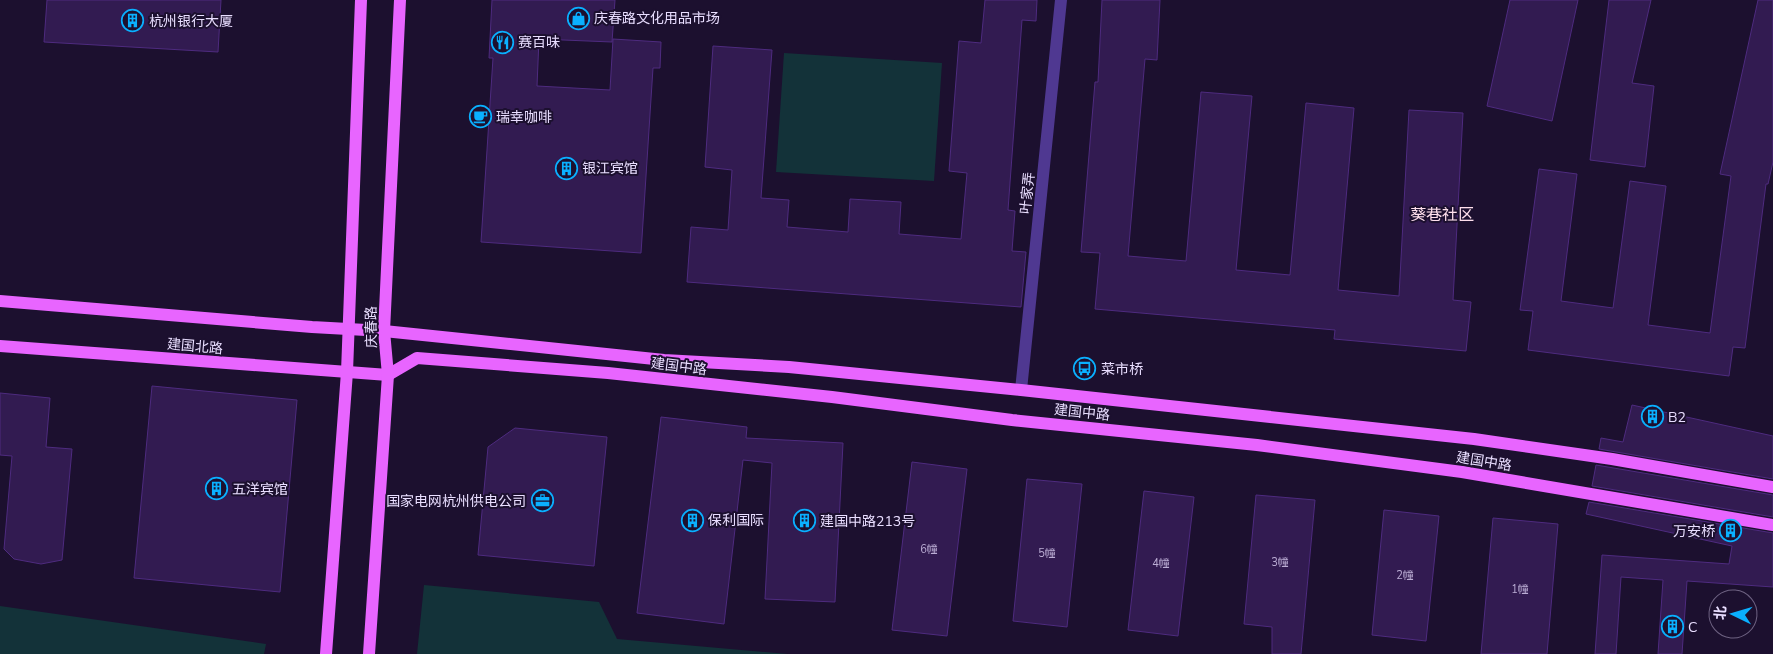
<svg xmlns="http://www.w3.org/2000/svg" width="1773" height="654" font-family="'Nunito Sans','Noto Sans SC',sans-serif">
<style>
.green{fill:#133239}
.building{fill:#321b51;stroke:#4e2b7f}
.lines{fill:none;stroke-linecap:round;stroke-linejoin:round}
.minor{stroke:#4f3891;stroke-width:12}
.major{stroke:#e865ff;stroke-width:12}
.labels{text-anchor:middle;stroke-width:4;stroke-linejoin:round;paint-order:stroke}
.number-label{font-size:11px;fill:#bbadd4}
.poi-label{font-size:14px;fill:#e9deff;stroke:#1c102f;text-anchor:start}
.street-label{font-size:14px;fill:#e9deff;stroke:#1c102f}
.quarter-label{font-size:16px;fill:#ffe0ed;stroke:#1c102f}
</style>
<rect width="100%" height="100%" fill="#1c102f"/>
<g class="green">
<path d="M 784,53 L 942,63 L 934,181 L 776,172 Z"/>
<path d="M 424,585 L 599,602 L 617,639 L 788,654 L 417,654 Z"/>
<path d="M 0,606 L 266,644 L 264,654 L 0,654 Z"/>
</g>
<g class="building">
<path d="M 47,0 L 221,0 L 218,52 L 44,42 Z"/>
<path d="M 492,0 L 615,0 L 612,42 L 539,39 L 537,86 L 610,90 L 613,39 L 661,42 L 660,68 L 653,68 L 641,253 L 481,242 L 493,58 L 489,58 Z"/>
<path d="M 985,0 L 1037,0 L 1036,21 L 1022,20 L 1008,210 L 1015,211 L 1012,251 L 1026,252 L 1021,307 L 687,282 L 691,227 L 728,230 L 732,170 L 705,167 L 713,46 L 772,50 L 761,198 L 789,200 L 787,227 L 848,232 L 850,199 L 901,202 L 899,234 L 961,239 L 967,173 L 949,171 L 959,41 L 981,43 Z"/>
<path d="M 1102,0 L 1160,0 L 1157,60 L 1145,59 L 1128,256 L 1186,261 L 1201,92 L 1252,96 L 1236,270 L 1290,275 L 1306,103 L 1354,108 L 1338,290 L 1399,296 L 1409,110 L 1463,113 L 1453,300 L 1471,302 L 1466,351 L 1334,339 L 1335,330 L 1095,309 L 1100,253 L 1081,252 L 1095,82 L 1098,82 Z"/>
<path d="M 1510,0 L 1578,0 L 1552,121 L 1487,106 Z"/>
<path d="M 1609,0 L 1651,0 L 1632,83 L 1654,86 L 1645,167 L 1590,160 Z"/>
<path d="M 1758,0 L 1773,0 L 1773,162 L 1768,184 L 1766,184 L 1745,348 L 1733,347 L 1729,376 L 1528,350 L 1533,311 L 1520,310 L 1539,169 L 1577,174 L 1561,301 L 1613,308 L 1630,181 L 1666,186 L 1648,325 L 1710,333 L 1731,176 L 1720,174 Z"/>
<path d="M 152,386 L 297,400 L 280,592 L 134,578 Z"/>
<path d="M 0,393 L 50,398 L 46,447 L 72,449 L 62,560 L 41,564 L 14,559 L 4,549 L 12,456 L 0,455 Z"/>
<path d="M 1632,405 L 1773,436 L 1773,479 L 1599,449 L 1601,438 L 1623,442 Z"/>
<path d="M 661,417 L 747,427 L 746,438 L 843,443 L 835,602 L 765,599 L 772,463 L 743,460 L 724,624 L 637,613 Z"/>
<path d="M 515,428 L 607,437 L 594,566 L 478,555 L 488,447 Z"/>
<path d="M 912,462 L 967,469 L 947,636 L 892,630 Z"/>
<path d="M 1596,465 L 1773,495 L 1773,517 L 1592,486 Z"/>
<path d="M 1027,479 L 1082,484 L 1067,627 L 1013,621 Z"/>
<path d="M 1144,491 L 1194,497 L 1178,636 L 1128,630 Z"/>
<path d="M 1256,495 L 1315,500 L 1301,654 L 1272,654 L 1272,627 L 1244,624 Z"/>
<path d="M 1589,502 L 1773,533 L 1773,587 L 1687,581 L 1682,654 L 1658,654 L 1663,580 L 1621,577 L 1616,654 L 1595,654 L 1602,555 L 1729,564 L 1732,546 L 1586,514 Z"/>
<path d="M 1384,510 L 1439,516 L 1426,641 L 1372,635 Z"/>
<path d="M 1493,518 L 1558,524 L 1547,654 L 1481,654 Z"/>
</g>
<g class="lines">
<path class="minor" d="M 1021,390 L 1061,0"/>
<g class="major">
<path d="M 0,301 L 312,327 L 384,331 L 664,360 L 789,367 L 1021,390 L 1474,439 L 1612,459 L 1773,487"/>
<path d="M 0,346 L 388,375"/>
<path d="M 388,375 L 417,358 L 608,373 L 832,397 L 1012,420 L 1257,445 L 1462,472 L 1773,525"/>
<path d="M 326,654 L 347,372 L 361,0"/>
<path d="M 369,654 L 388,375 L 384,331 L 400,0"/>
</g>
</g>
<defs>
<symbol id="shop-ring" viewBox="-11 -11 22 22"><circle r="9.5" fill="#1c102f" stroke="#0ab0ff" stroke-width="1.5"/><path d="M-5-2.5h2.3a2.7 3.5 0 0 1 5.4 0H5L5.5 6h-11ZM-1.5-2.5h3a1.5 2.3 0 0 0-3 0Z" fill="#0ab0ff"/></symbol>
<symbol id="building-ring" viewBox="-11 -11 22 22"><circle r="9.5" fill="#1c102f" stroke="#0ab0ff" stroke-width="1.5"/><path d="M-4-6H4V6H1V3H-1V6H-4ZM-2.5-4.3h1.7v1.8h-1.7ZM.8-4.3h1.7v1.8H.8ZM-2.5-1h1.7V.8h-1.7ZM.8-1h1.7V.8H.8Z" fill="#0ab0ff"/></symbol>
<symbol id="restaurant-ring" viewBox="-11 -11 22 22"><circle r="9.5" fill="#1c102f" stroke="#0ab0ff" stroke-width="1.5"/><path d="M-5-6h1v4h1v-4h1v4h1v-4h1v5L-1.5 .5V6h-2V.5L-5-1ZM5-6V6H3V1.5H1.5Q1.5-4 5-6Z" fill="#0ab0ff"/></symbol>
<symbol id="cafe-ring" viewBox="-11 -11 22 22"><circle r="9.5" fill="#1c102f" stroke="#0ab0ff" stroke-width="1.5"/><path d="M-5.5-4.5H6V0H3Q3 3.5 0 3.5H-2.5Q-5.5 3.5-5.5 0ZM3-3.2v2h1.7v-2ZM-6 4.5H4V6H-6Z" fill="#0ab0ff"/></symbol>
<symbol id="bus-ring" viewBox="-11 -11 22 22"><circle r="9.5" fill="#1c102f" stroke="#0ab0ff" stroke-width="1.5"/><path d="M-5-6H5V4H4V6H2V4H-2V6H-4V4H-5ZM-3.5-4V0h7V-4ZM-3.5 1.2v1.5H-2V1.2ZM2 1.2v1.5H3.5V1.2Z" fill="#0ab0ff"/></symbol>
<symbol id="office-ring" viewBox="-11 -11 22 22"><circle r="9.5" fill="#1c102f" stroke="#0ab0ff" stroke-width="1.5"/><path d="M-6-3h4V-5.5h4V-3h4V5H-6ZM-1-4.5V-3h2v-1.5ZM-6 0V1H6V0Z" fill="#0ab0ff"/></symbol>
</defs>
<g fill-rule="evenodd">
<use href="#shop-ring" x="566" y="6" width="25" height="25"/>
<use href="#building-ring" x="120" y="8" width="25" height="25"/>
<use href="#restaurant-ring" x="490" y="30" width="25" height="25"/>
<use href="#cafe-ring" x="468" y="104" width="25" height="25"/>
<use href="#building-ring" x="554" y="156" width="25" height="25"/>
<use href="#bus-ring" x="1072" y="356" width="25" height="25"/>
<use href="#building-ring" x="1640" y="404" width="25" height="25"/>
<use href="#building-ring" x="204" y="476" width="25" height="25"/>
<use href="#office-ring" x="530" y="488" width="25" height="25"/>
<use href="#building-ring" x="680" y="508" width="25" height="25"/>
<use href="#building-ring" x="792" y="508" width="25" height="25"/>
<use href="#building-ring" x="1718" y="518" width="25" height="25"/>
<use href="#building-ring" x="1660" y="614" width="25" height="25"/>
</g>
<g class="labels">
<g class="number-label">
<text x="929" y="553">6幢</text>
<text x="1047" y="557">5幢</text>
<text x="1280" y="566">3幢</text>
<text x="1161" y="567">4幢</text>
<text x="1405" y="579">2幢</text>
<text x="1520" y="593">1幢</text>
</g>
<g class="poi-label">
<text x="594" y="23">庆春路文化用品市场</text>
<text x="149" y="26">杭州银行大厦</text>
<text x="518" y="47">赛百味</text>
<text x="496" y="122">瑞幸咖啡</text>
<text x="582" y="173">银江宾馆</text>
<text x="1101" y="374">菜市桥</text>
<text x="1668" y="422">B2</text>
<text x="232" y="494">五洋宾馆</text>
<text x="526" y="506" text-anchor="end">国家电网杭州供电公司</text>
<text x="708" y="525">保利国际</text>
<text x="820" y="526">建国中路213号</text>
<text x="1715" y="536" text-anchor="end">万安桥</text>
<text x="1688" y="632">C</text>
</g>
<g class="street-label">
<text transform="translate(1027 193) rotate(-84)" y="5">叶家弄</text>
<text transform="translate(371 327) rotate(-91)" y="5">庆春路</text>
<text transform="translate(195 346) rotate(5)" y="5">建国北路</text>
<text transform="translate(679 366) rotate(7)" y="5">建国中路</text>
<text transform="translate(1082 412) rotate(6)" y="5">建国中路</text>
<text transform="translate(1484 461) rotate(9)" y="5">建国中路</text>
</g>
<g class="quarter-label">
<text x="1442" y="220">葵巷社区</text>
</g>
</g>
<g transform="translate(1733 614) rotate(275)"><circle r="24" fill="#1c102f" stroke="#6e6282"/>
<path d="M0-4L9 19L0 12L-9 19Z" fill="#0ab0ff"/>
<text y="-8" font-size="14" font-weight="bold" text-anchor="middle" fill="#e9deff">北</text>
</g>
</svg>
